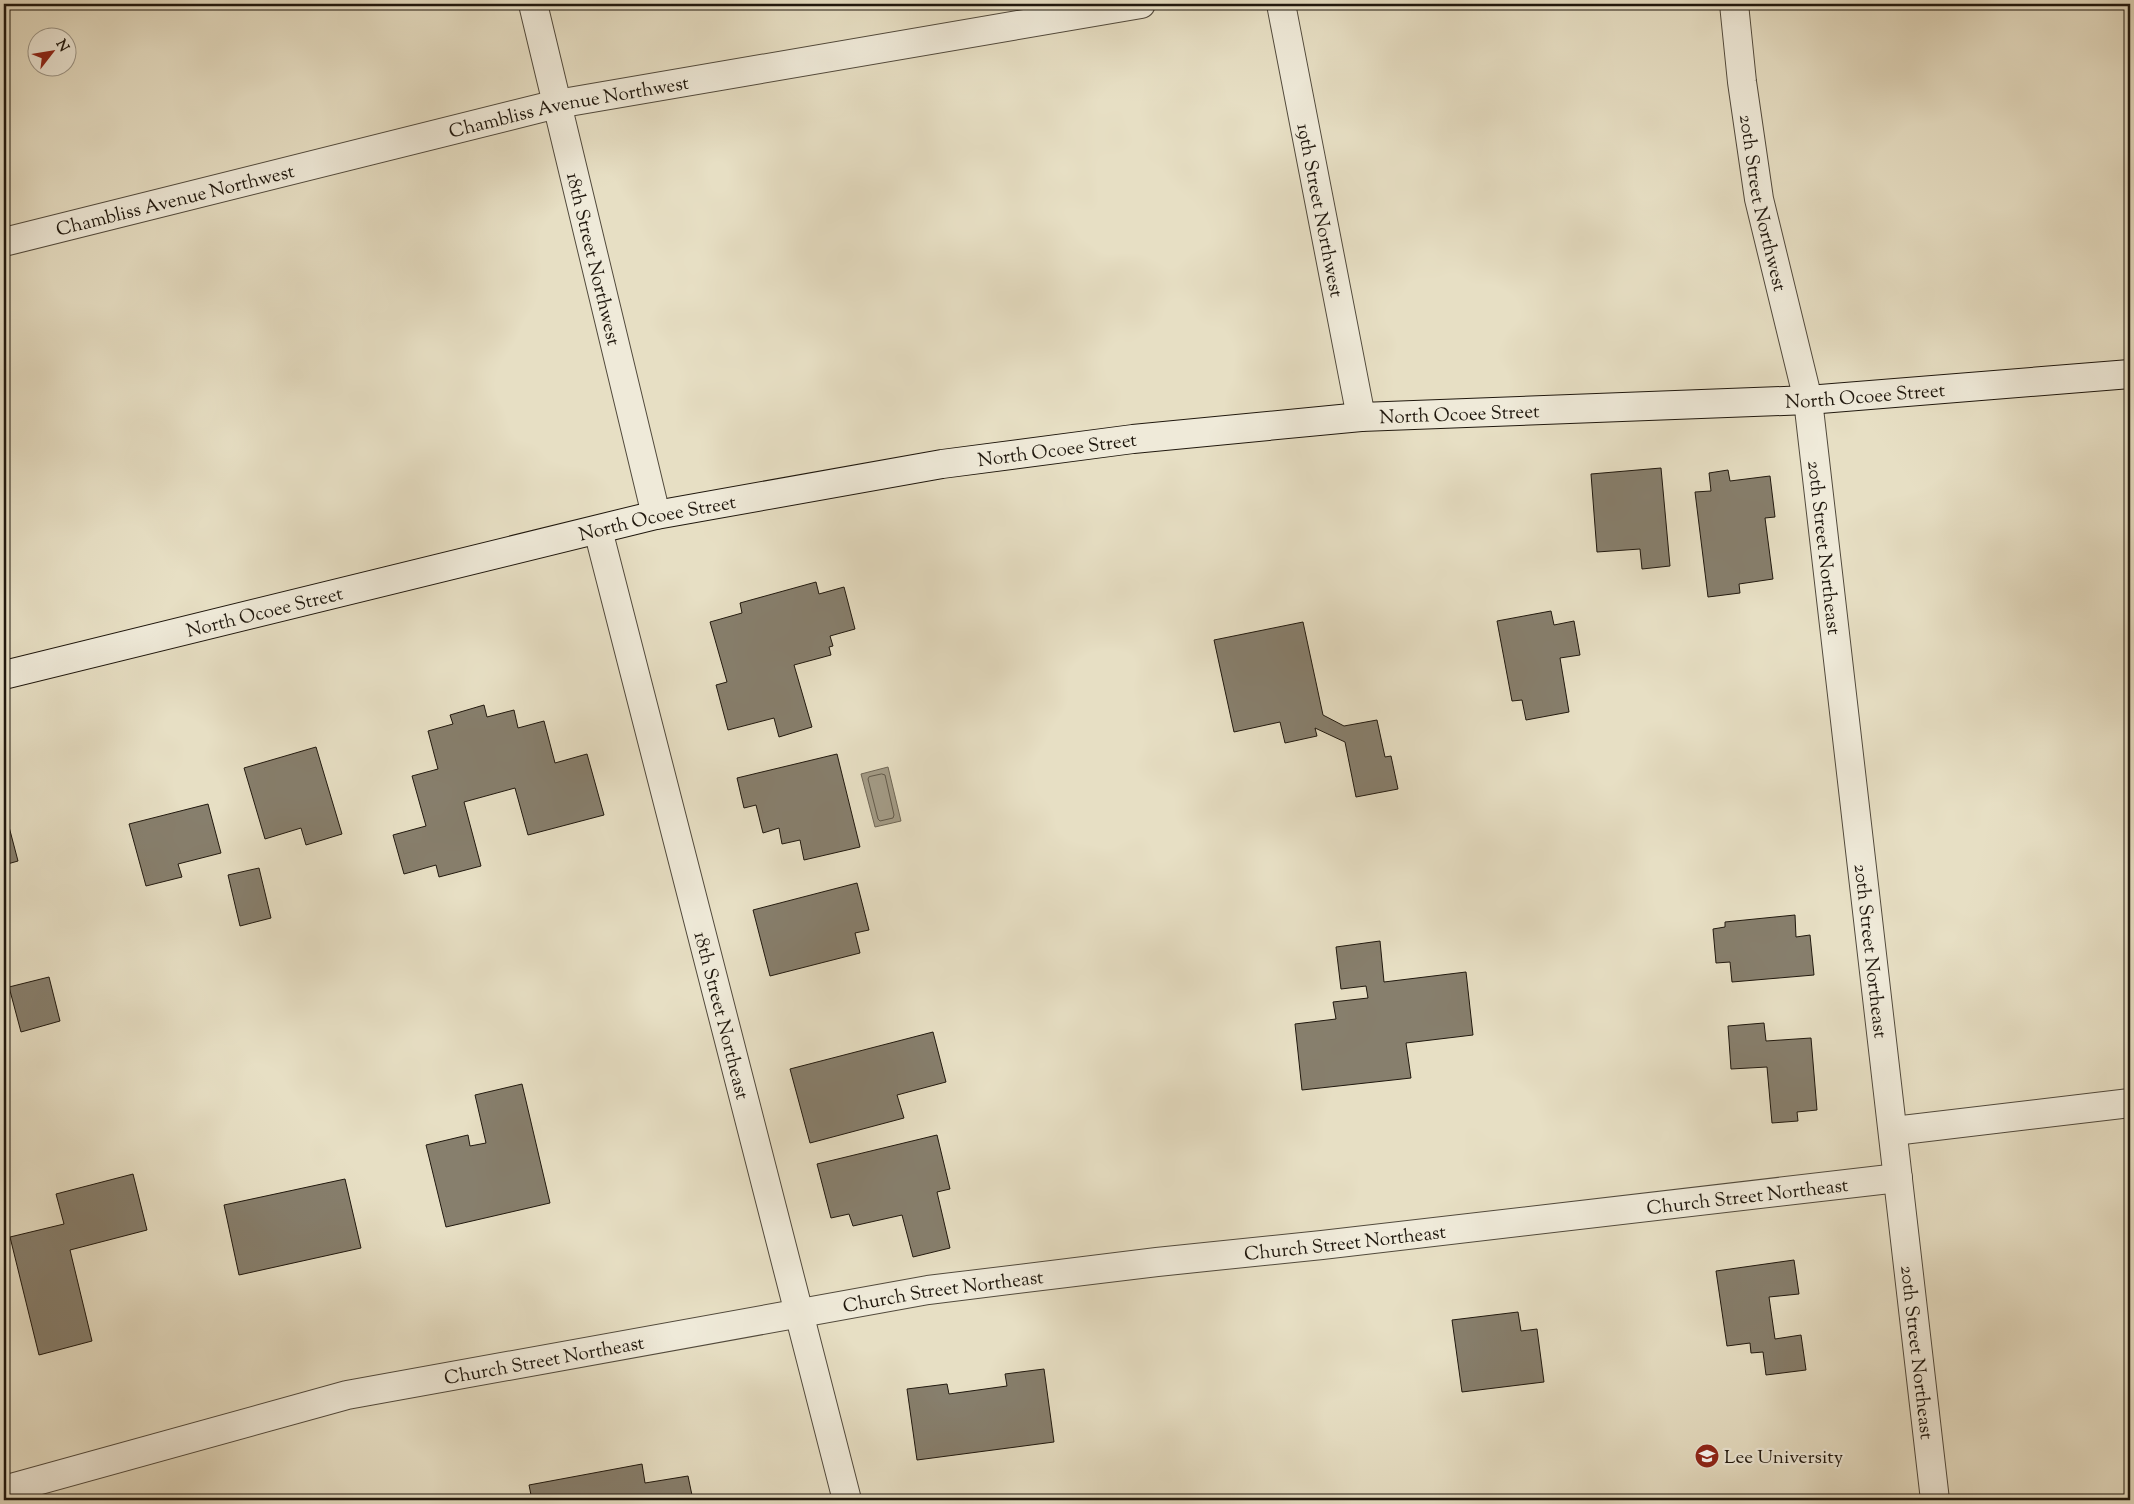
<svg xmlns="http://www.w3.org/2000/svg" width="2134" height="1504" font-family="'Sorts Mill Goudy',serif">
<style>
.water{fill:#a39b86;stroke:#6f6756}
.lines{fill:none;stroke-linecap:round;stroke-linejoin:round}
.shore{stroke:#625a4a;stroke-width:1}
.building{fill:#877f6d;stroke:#20180e}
.minor-casing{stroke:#524a3c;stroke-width:30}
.tertiary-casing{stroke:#524a3c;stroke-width:30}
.secondary-casing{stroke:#20180e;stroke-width:30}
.minor{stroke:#efead9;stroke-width:28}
.tertiary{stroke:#efead9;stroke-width:28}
.secondary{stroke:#efead9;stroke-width:28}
.labels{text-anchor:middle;stroke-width:4.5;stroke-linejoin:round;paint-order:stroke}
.street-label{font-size:19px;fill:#20180e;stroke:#efead9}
.poi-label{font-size:19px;fill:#20180e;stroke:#efead9;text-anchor:start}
</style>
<rect width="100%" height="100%" fill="#e7dfc4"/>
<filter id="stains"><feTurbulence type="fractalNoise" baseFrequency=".004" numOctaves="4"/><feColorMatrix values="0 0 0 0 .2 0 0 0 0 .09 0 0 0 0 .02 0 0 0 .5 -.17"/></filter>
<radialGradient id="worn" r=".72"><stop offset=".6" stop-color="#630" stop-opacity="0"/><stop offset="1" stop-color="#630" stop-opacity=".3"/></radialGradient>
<path class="water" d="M 888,767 L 901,821 L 875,827 L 861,774 Z"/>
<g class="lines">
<path class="shore" d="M 882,774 L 885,775 L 894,815 L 893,818 L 880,821 L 878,819 L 868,779 L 869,777 Z"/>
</g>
<g class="building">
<path d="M 1661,468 L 1670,566 L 1642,569 L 1640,549 L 1597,552 L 1591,474 Z"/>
<path d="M 1728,470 L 1730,481 L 1770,476 L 1775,517 L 1765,518 L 1773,579 L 1739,584 L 1740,593 L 1708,597 L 1695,492 L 1711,491 L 1709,473 Z"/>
<path d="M 816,582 L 819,594 L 844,587 L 855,629 L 830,636 L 833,646 L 829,647 L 831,655 L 794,665 L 812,727 L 779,737 L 774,718 L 728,730 L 716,685 L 727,682 L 710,622 L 742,613 L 740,603 Z"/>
<path d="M 1551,611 L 1554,625 L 1574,621 L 1580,655 L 1560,658 L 1569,712 L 1526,720 L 1522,700 L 1512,701 L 1497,621 Z"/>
<path d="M 1303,622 L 1323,715 L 1344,726 L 1377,720 L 1385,757 L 1391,756 L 1398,789 L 1356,797 L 1345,742 L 1315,728 L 1317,736 L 1285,743 L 1280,722 L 1234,732 L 1214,640 Z"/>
<path d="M 484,705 L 487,717 L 514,710 L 518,728 L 544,721 L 555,763 L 587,754 L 604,815 L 528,835 L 515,788 L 464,802 L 481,866 L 439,877 L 436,865 L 404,874 L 393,835 L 426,826 L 412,776 L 438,769 L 428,731 L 453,724 L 450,715 Z"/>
<path d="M 316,747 L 342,834 L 306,845 L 301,828 L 265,839 L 244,768 Z"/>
<path d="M 837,754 L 860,847 L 804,860 L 800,840 L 782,844 L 779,828 L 763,833 L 756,805 L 744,808 L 737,778 Z"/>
<path d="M 208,804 L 221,853 L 178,864 L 182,877 L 146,886 L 129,824 Z"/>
<path d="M 8,823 L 18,861 L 4,865 L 4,824 Z"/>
<path d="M 259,868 L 271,918 L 240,926 L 228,875 Z"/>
<path d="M 857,883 L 869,930 L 855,933 L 860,953 L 770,976 L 753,910 Z"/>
<path d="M 1795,915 L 1796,937 L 1810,935 L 1814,975 L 1732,982 L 1730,962 L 1716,963 L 1713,929 L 1725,927 L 1725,922 Z"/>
<path d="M 1380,941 L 1384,982 L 1466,972 L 1473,1035 L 1406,1043 L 1411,1078 L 1302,1090 L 1295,1024 L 1336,1019 L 1333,1002 L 1368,998 L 1366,986 L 1341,989 L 1336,947 Z"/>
<path d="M 49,977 L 60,1021 L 21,1032 L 9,987 Z"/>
<path d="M 1764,1023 L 1766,1041 L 1811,1038 L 1817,1110 L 1797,1112 L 1798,1121 L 1772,1123 L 1767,1067 L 1731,1069 L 1728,1026 Z"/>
<path d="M 933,1032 L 946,1082 L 897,1095 L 904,1118 L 810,1143 L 790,1069 Z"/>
<path d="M 522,1084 L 550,1203 L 446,1227 L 426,1145 L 468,1135 L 470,1146 L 486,1143 L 475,1095 Z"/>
<path d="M 937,1135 L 950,1189 L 937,1192 L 950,1248 L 913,1257 L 902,1215 L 853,1226 L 849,1214 L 831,1218 L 817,1164 Z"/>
<path d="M 133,1174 L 147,1230 L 70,1250 L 92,1341 L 39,1355 L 10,1237 L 64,1224 L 56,1194 Z"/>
<path d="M 345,1179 L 361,1248 L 239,1275 L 224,1205 Z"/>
<path d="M 1794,1260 L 1799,1294 L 1769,1297 L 1775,1339 L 1801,1335 L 1806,1370 L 1766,1375 L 1763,1352 L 1751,1353 L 1750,1343 L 1727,1346 L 1716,1271 Z"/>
<path d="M 1518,1312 L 1521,1331 L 1537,1329 L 1544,1382 L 1462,1392 L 1452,1320 Z"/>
<path d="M 1044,1369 L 1054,1442 L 917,1460 L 907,1389 L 947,1384 L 949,1394 L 1007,1386 L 1005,1374 Z"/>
<path d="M 642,1464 L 645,1483 L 688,1476 L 693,1500 L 532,1500 L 529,1485 Z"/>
</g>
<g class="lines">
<defs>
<g id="minor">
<path id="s1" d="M 533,4 L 656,515"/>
<path id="s2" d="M 1281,4 L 1361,417"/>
<path id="s3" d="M 4,242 L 557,104 L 1141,4"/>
<path id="s4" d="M 598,530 L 847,1500"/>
<path d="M 1894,1131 L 2130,1103"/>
<path id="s5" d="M 4,1490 L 347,1395 L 928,1290 L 1157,1262 L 1322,1245 L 1898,1178"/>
</g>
<g id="tertiary">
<path id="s6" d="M 1734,4 L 1742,82 L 1759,199 L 1808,400 L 1935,1500"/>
</g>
<g id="secondary">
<path id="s7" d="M 4,675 L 656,515 L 942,464 L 1133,439 L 1361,417 L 1808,400 L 2130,374"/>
</g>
</defs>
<use href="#minor" class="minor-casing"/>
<use href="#tertiary" class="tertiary-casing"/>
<use href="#secondary" class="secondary-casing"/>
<use href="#minor" class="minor"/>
<use href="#tertiary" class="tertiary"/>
<use href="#secondary" class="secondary"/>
</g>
<defs>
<symbol id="university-disc" viewBox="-11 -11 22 22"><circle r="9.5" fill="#8f2418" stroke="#efead9"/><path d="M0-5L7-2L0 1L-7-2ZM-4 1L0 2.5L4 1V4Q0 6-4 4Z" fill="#fff"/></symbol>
</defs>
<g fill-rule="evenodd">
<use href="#university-disc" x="1693" y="1442" width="28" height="28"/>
</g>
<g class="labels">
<g class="street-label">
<text dy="7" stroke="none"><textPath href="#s3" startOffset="581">Chambliss Avenue Northwest</textPath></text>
<text dy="7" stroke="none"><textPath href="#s3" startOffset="176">Chambliss Avenue Northwest</textPath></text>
<text dy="7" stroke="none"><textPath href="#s6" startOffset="201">20th Street Northwest</textPath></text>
<text dy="7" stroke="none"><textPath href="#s2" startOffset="210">19th Street Northwest</textPath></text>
<text dy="7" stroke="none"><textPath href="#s1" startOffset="262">18th Street Northwest</textPath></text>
<text dy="7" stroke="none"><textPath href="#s7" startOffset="1888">North Ocoee Street</textPath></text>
<text dy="7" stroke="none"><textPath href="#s7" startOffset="1482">North Ocoee Street</textPath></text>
<text dy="7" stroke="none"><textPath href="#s7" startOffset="1078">North Ocoee Street</textPath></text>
<text dy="7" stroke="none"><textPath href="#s7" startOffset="672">North Ocoee Street</textPath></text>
<text dy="7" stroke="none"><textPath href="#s6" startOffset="552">20th Street Northeast</textPath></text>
<text dy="7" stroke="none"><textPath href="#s7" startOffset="268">North Ocoee Street</textPath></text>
<text dy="7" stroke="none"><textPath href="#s6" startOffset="958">20th Street Northeast</textPath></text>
<text dy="7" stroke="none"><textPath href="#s4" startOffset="501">18th Street Northeast</textPath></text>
<text dy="7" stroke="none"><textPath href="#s5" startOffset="1771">Church Street Northeast</textPath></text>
<text dy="7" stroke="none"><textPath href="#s5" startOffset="1366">Church Street Northeast</textPath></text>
<text dy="7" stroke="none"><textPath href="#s5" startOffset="961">Church Street Northeast</textPath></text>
<text dy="7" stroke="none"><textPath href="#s6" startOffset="1362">20th Street Northeast</textPath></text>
<text dy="7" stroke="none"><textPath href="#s5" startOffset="556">Church Street Northeast</textPath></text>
</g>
<g class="poi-label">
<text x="1724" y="1463">Lee University</text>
</g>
</g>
<rect width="2134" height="1504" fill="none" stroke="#e7dfc4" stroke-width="20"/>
<rect x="5" y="5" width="2124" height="1494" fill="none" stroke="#20180e" stroke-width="2.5"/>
<rect x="10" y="10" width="2114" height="1484" fill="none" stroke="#20180e"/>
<g transform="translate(52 52) rotate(59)"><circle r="24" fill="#efead9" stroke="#9c9688"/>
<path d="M0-4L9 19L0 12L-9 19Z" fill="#8f2418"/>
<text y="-8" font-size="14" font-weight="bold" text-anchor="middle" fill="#20180e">N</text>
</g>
<rect width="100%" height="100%" filter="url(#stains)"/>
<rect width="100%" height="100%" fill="url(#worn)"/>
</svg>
